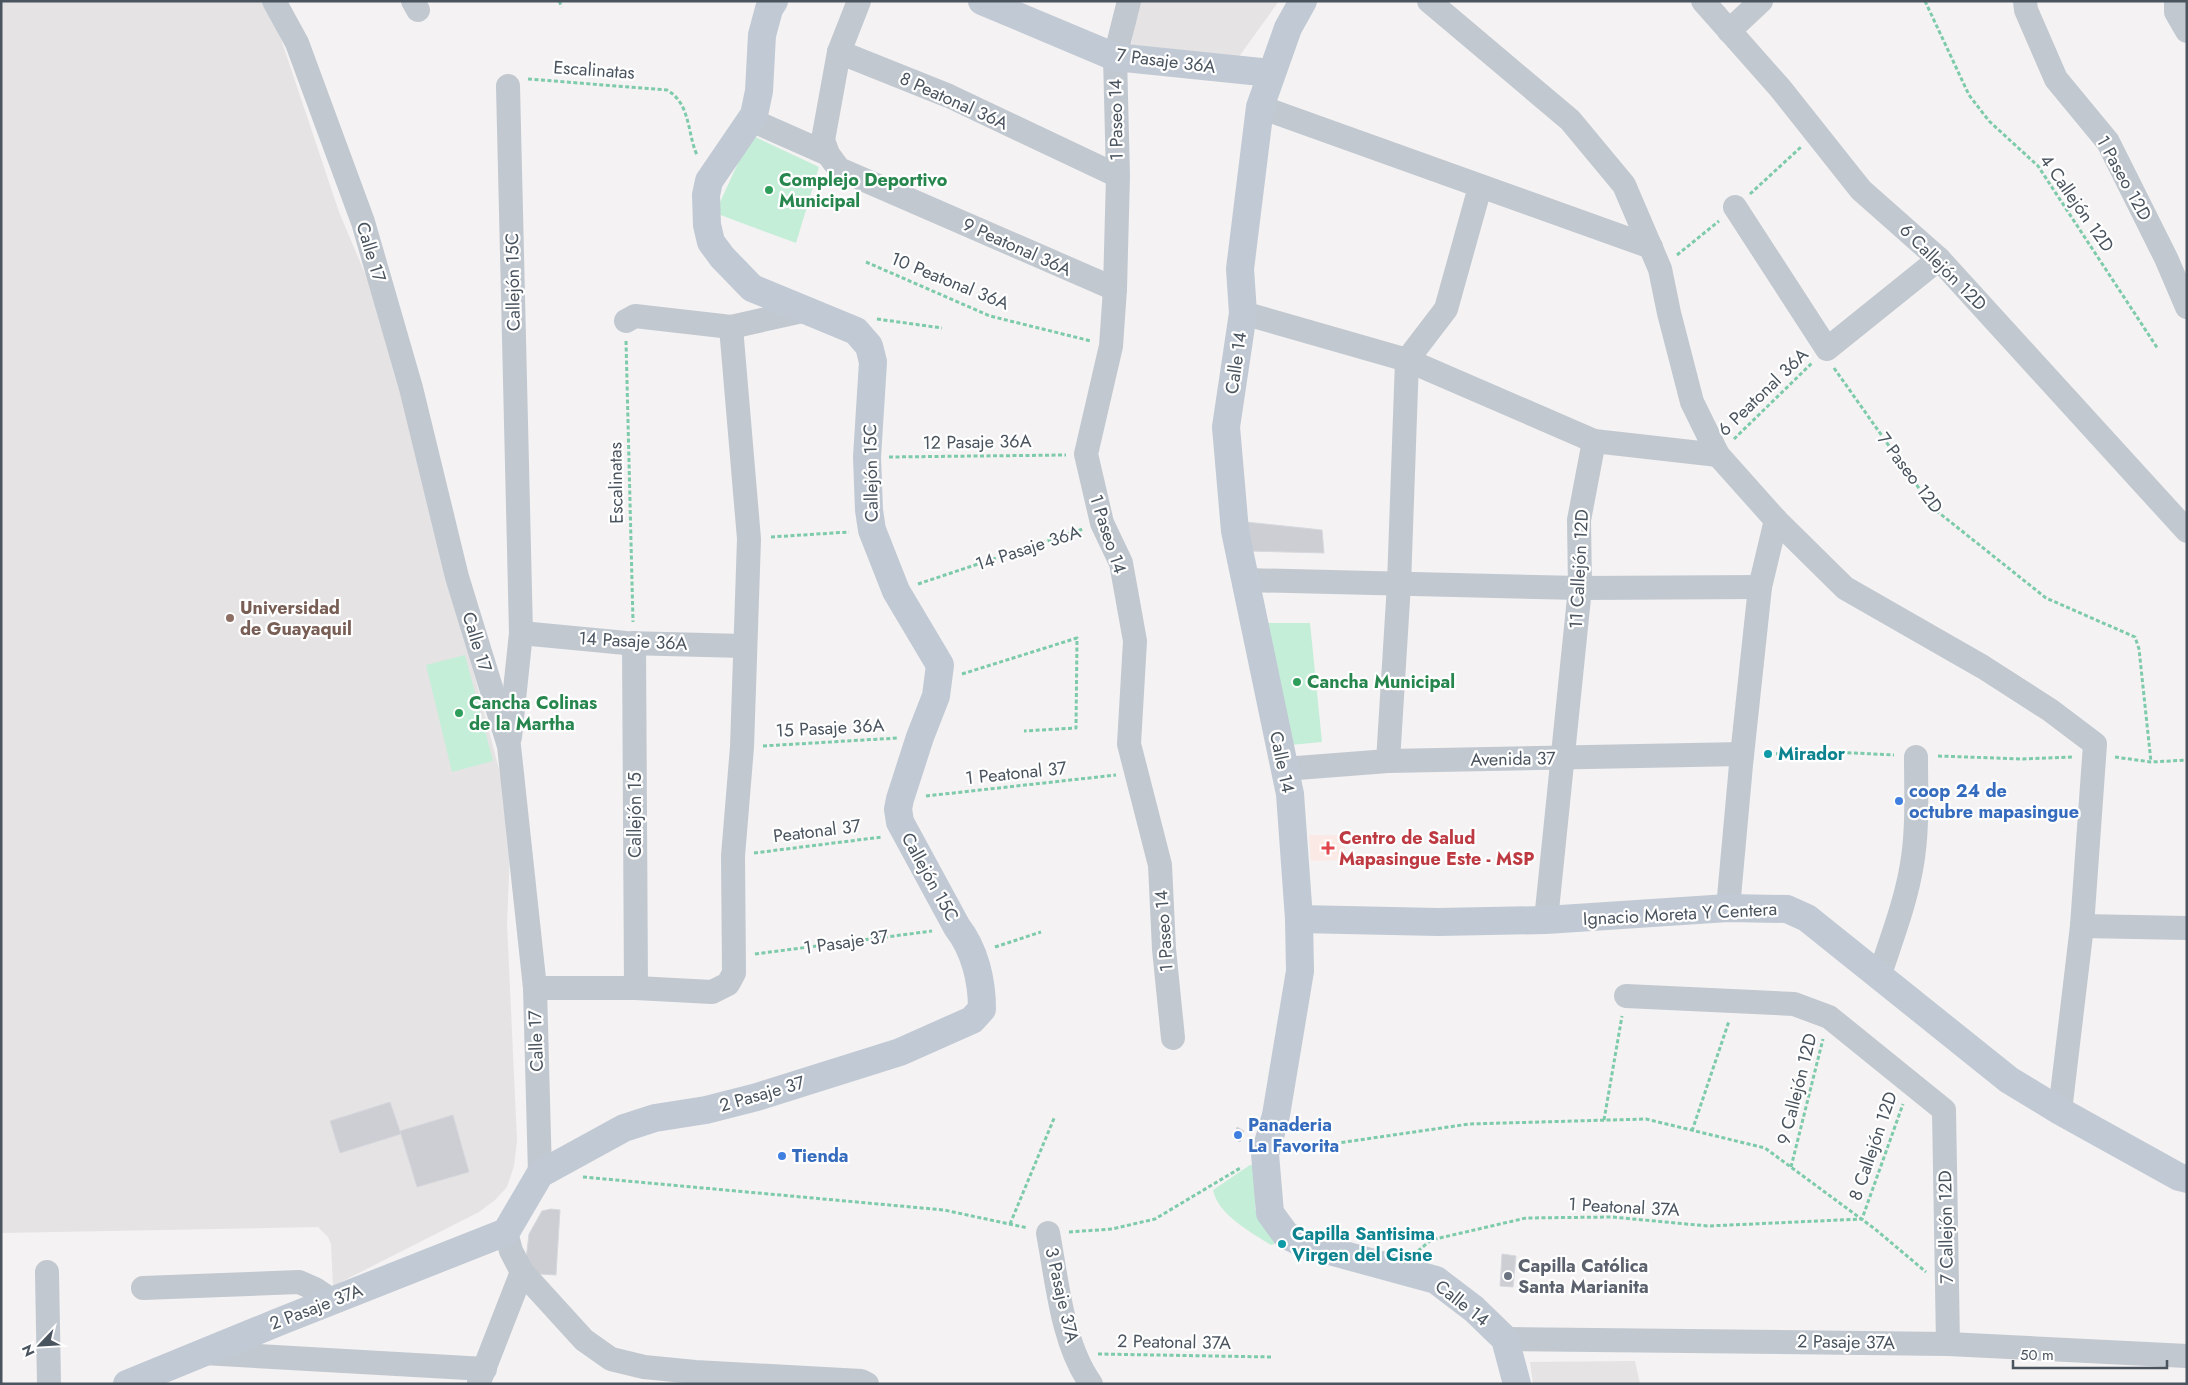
<svg xmlns="http://www.w3.org/2000/svg" width="2188" height="1385" font-family="Jost,sans-serif">
<style>
.education{fill:#e5e3e4}
.medical{fill:#fbe9e6}
.green{fill:#c4eed8}
.building{fill:#ccced4;stroke:#d6d8dd}
.lines{fill:none;stroke-linecap:round;stroke-linejoin:round}
.path{stroke:#7dcbab;stroke-width:3;stroke-dasharray:4 2.5;stroke-linecap:butt}
.street{stroke:#c1c8d0;stroke-width:24}
.secondary{stroke:#c1c9d4;stroke-width:28}
.leisure-dot{fill:#2e9e5b;stroke:#fff;stroke-width:2}
.education-dot{fill:#8d6e63;stroke:#fff;stroke-width:2}
.culture-dot{fill:#0f9aa8;stroke:#fff;stroke-width:2}
.shop-dot{fill:#3f7fe0;stroke:#fff;stroke-width:2}
.health-dot{fill:#e0444e;stroke:#fff;stroke-width:2}
.worship-dot{fill:#6b7280;stroke:#fff;stroke-width:2}
.labels{text-anchor:middle;stroke-width:4.5;stroke-linejoin:round;paint-order:stroke}
.street-label{font-size:18px;fill:#4a545f;stroke:#fff}
.leisure-label{font-size:18px;font-weight:bold;fill:#27864d;stroke:#fff;text-anchor:start}
.education-label{font-size:18px;font-weight:bold;fill:#785e54;stroke:#fff;text-anchor:start}
.culture-label{font-size:18px;font-weight:bold;fill:#0d838f;stroke:#fff;text-anchor:start}
.shop-label{font-size:18px;font-weight:bold;fill:#366cbe;stroke:#fff;text-anchor:start}
.health-label{font-size:18px;font-weight:bold;fill:#be3a42;stroke:#fff;text-anchor:start}
.worship-label{font-size:18px;font-weight:bold;fill:#5b616d;stroke:#fff;text-anchor:start}
</style>
<rect width="100%" height="100%" fill="#f4f2f2"/>
<g class="education">
<path d="M 1,1 L 263,1 L 281,39 L 339,212 L 377,302 L 500,773 L 511,829 L 507,923 L 517,1141 L 514,1166 L 507,1187 L 495,1200 L 479,1212 L 333,1286 L 331,1244 L 328,1237 L 318,1227 L 1,1233 Z"/>
<path d="M 1139,1 L 1279,1 L 1238,58 L 1130,52 Z"/>
<path d="M 1635,1361 L 1640,1384 L 1533,1384 L 1530,1362 Z"/>
</g>
<path class="medical" d="M 1309,835 L 1345,835 L 1345,860 L 1311,861 Z"/>
<g class="green">
<path d="M 751,135 L 819,167 L 796,243 L 715,213 Z"/>
<path d="M 1267,623 L 1310,623 L 1322,742 L 1290,745 Z"/>
<path d="M 465,655 L 493,761 L 452,772 L 426,665 Z"/>
<path d="M 1250,1165 L 1255,1165 L 1257,1170 L 1255,1209 L 1260,1218 L 1277,1238 L 1274,1244 L 1271,1245 C 1251,1232 1218,1215 1213,1190 Z"/>
</g>
<g class="building">
<path d="M 1246,522 L 1322,530 L 1324,553 L 1248,551 Z"/>
<path d="M 390,1102 L 401,1134 L 340,1153 L 330,1121 Z"/>
<path d="M 453,1115 L 469,1172 L 417,1187 L 400,1131 Z"/>
<path d="M 1237,1127 L 1244,1131 L 1240,1142 L 1233,1138 Z"/>
<path d="M 551,1209 L 560,1210 L 556,1275 L 539,1274 L 525,1268 L 529,1234 L 542,1211 Z"/>
<path d="M 1502,1254 L 1516,1256 L 1513,1287 L 1500,1286 Z"/>
</g>
<g class="lines">
<g class="path">
<path d="M 559,1 L 562,7"/>
<path d="M 1925,1 L 1969,95 L 1989,121 L 2038,166 L 2158,349"/>
<path d="M 528,79 L 667,90 C 691,104 687,133 697,155"/>
<path d="M 1750,194 L 1801,147"/>
<path d="M 1677,255 L 1719,221"/>
<path d="M 866,262 L 990,316 L 1091,341"/>
<path d="M 877,319 L 942,328"/>
<path d="M 626,341 L 633,622"/>
<path d="M 1834,368 L 1933,508 L 2046,598 L 2135,637 L 2139,649 L 2151,762"/>
<path d="M 1734,439 L 1812,363"/>
<path d="M 889,457 L 1066,455"/>
<path d="M 771,537 L 849,532"/>
<path d="M 918,584 L 1083,529"/>
<path d="M 962,674 L 1077,638 L 1076,728 L 1024,731"/>
<path d="M 763,746 L 897,738"/>
<path d="M 1763,754 L 1833,752 L 1894,755"/>
<path d="M 1938,756 L 2023,759 L 2074,757"/>
<path d="M 2115,757 L 2151,762 L 2187,760"/>
<path d="M 926,796 L 1116,775"/>
<path d="M 754,853 L 882,837"/>
<path d="M 995,947 L 1041,932"/>
<path d="M 755,954 L 932,931"/>
<path d="M 1604,1120 L 1622,1016"/>
<path d="M 1692,1131 L 1729,1021"/>
<path d="M 1290,1150 L 1469,1124 L 1646,1119 L 1765,1148 L 1875,1229 L 1926,1272"/>
<path d="M 1791,1167 L 1823,1039"/>
<path d="M 583,1177 L 944,1210 L 1028,1228"/>
<path d="M 1010,1224 L 1055,1116"/>
<path d="M 1069,1232 L 1112,1229 L 1155,1219 L 1242,1167"/>
<path d="M 1418,1251 L 1431,1240 L 1526,1218 L 1612,1217 L 1708,1226 L 1862,1219 L 1903,1104"/>
<path d="M 1098,1354 L 1272,1357"/>
</g>
<g class="street">
<path d="M 274,1 L 297,43 L 363,222 L 411,388 L 457,577 L 509,746 L 535,988 L 540,1174"/>
<path d="M 413,1 L 418,10"/>
<path d="M 859,1 L 839,52 L 949,96 L 1118,176"/>
<path d="M 1129,1 L 1115,57 L 1118,176 L 1115,289 L 1111,346 L 1086,454 L 1102,523 L 1121,563 L 1135,641 L 1129,744 L 1160,865 L 1164,949 L 1173,1038"/>
<path d="M 1429,1 L 1570,120 L 1624,185 L 1660,269 L 1669,313 L 1692,402 L 1718,455 L 1776,520 L 1845,588 L 1983,667 L 2050,710 L 2095,744 L 2082,926 L 2060,1111"/>
<path d="M 1703,1 L 1780,88 L 1861,190 L 1939,259 L 2187,531"/>
<path d="M 2025,1 L 2026,10 L 2056,79 L 2108,142 L 2166,258 L 2187,307"/>
<path d="M 2176,1 L 2176,12 L 2187,31"/>
<path d="M 1729,31 L 1761,1"/>
<path d="M 839,52 L 823,140 L 828,154 L 839,169 L 1115,289"/>
<path d="M 508,86 L 521,633 L 510,737"/>
<path d="M 1260,107 L 1651,247"/>
<path d="M 751,120 L 828,154"/>
<path d="M 1735,207 L 1827,349 L 1939,259"/>
<path d="M 1243,313 L 1407,360 L 1594,441 L 1579,520 L 1580,588 L 1546,920"/>
<path d="M 626,321 L 635,316 L 731,327 L 807,310"/>
<path d="M 1594,441 L 1718,455"/>
<path d="M 1244,580 L 1580,588 L 1760,587"/>
<path d="M 521,633 L 626,643 L 744,646"/>
<path d="M 634,643 L 636,988"/>
<path d="M 1388,761 L 1399,584 L 1407,360 L 1446,309 L 1480,187"/>
<path d="M 1284,769 L 1388,761 L 1742,754"/>
<path d="M 1728,908 L 1741,765 L 1760,587 L 1776,520"/>
<path d="M 2082,926 L 2187,928"/>
<path d="M 1879,977 C 1891,940 1906,902 1912,864 C 1918,829 1916,792 1916,757"/>
<path d="M 535,988 L 636,988 L 712,992 L 728,984 L 734,973 L 733,856 L 742,747 L 749,539 L 731,327"/>
<path d="M 1626,996 L 1794,1004 L 1829,1017 L 1944,1110 L 1948,1344"/>
<path d="M 506,1232 L 511,1251 L 522,1272 L 584,1340 L 611,1359 L 644,1367 L 695,1372 L 861,1381 L 867,1384"/>
<path d="M 1048,1233 C 1057,1280 1062,1344 1091,1384"/>
<path d="M 47,1272 L 49,1384"/>
<path d="M 143,1288 L 299,1282 L 315,1289 L 333,1301"/>
<path d="M 1505,1339 L 1948,1344 L 2187,1356"/>
<path d="M 203,1353 L 485,1369"/>
<path d="M 479,1382 L 522,1272"/>
</g>
<g class="secondary">
<path d="M 982,1 L 1115,57 L 1271,73"/>
<path d="M 1303,1 L 1288,28 L 1260,107 L 1240,269 L 1243,313 L 1226,427 L 1235,531 L 1290,794 L 1299,919 L 1300,971 L 1276,1115 L 1265,1154 L 1270,1213 L 1286,1235 L 1304,1244 L 1436,1280 L 1474,1309 L 1505,1339 L 1517,1384"/>
<path d="M 1299,919 L 1438,922 L 1546,920 L 1728,908 L 1787,909 L 1807,918 L 2009,1080 L 2060,1111 L 2179,1177 L 2187,1179"/>
<path d="M 127,1384 L 281,1321 L 506,1232 L 540,1174 L 624,1128 L 655,1118 L 706,1110 L 757,1097 L 900,1052 L 972,1020 L 982,1009 C 982,981 975,950 957,927 L 900,822 L 898,809 L 900,799 L 920,737 L 936,696 L 940,665 L 896,591 L 872,530 L 869,510 L 867,457 L 873,362 L 869,346 L 856,331 L 752,288 L 722,257 L 711,242 L 707,225 L 706,195 L 709,181 L 754,115 L 759,91 L 762,35 L 769,9 L 774,1"/>
</g>
</g>
<g class="leisure-dot">
<circle cx="769" cy="190" r="5"/>
<circle cx="1297" cy="682" r="5"/>
<circle cx="459" cy="713" r="5"/>
</g>
<circle class="education-dot" cx="230" cy="618" r="5"/>
<g class="culture-dot">
<circle cx="1768" cy="754" r="5"/>
<circle cx="1282" cy="1244" r="5"/>
</g>
<g class="shop-dot">
<circle cx="1899" cy="801" r="5"/>
<circle cx="1238" cy="1135" r="5"/>
<circle cx="782" cy="1156" r="5"/>
</g>
<path class="health-dot" d="M1325.5 840.5h5v5h5v5h-5v5h-5v-5h-5v-5h5z"/>
<circle class="worship-dot" cx="1508" cy="1276" r="5"/>
<g class="labels">
<g class="street-label">
<text transform="translate(1166 61) rotate(7)" y="6">7 Pasaje 36A</text>
<text transform="translate(594 70) rotate(4)" y="6">Escalinatas</text>
<text transform="translate(954 101) rotate(24)" y="6">8 Peatonal 36A</text>
<text transform="translate(1116 120) rotate(-91)" y="6">1 Paseo 14</text>
<text transform="translate(2124 178) rotate(61)" y="6">1 Paseo 12D</text>
<text transform="translate(2077 203) rotate(55)" y="6">4 Callejón 12D</text>
<text transform="translate(1017 247) rotate(24)" y="6">9 Peatonal 36A</text>
<text transform="translate(371 252) rotate(73)" y="6">Calle 17</text>
<text transform="translate(1943 267) rotate(45)" y="6">6 Callejón 12D</text>
<text transform="translate(950 281) rotate(22)" y="6">10 Peatonal 36A</text>
<text transform="translate(513 282) rotate(-91)" y="6">Callejón 15C</text>
<text transform="translate(1236 363) rotate(-82)" y="6">Calle 14</text>
<text transform="translate(1763 392) rotate(-44)" y="6">6 Peatonal 36A</text>
<text transform="translate(977 442) rotate(-1)" y="6">12 Pasaje 36A</text>
<text transform="translate(871 473) rotate(-91)" y="6">Callejón 15C</text>
<text transform="translate(1910 473) rotate(53)" y="6">7 Paseo 12D</text>
<text transform="translate(616 483) rotate(-91)" y="6">Escalinatas</text>
<text transform="translate(1108 534) rotate(72)" y="6">1 Paseo 14</text>
<text transform="translate(1028 548) rotate(-18)" y="6">14 Pasaje 36A</text>
<text transform="translate(1579 569) rotate(-87)" y="6">11 Callejón 12D</text>
<text transform="translate(633 641) rotate(3)" y="6">14 Pasaje 36A</text>
<text transform="translate(477 642) rotate(73)" y="6">Calle 17</text>
<text transform="translate(830 728) rotate(-3)" y="6">15 Pasaje 36A</text>
<text transform="translate(1513 759) rotate(-1)" y="6">Avenida 37</text>
<text transform="translate(1282 762) rotate(78)" y="6">Calle 14</text>
<text transform="translate(1016 773) rotate(-6)" y="6">1 Peatonal 37</text>
<text transform="translate(635 815) rotate(-90)" y="6">Callejón 15</text>
<text transform="translate(817 831) rotate(-7)" y="6">Peatonal 37</text>
<text transform="translate(930 877) rotate(61)" y="6">Callejón 15C</text>
<text transform="translate(1680 914) rotate(-3)" y="6">Ignacio Moreta Y Centera</text>
<text transform="translate(1164 931) rotate(-94)" y="6">1 Paseo 14</text>
<text transform="translate(846 942) rotate(-8)" y="6">1 Pasaje 37</text>
<text transform="translate(536 1041) rotate(-92)" y="6">Calle 17</text>
<text transform="translate(1797 1089) rotate(-76)" y="6">9 Callejón 12D</text>
<text transform="translate(762 1094) rotate(-16)" y="6">2 Pasaje 37</text>
<text transform="translate(1873 1146) rotate(-71)" y="6">8 Callejón 12D</text>
<text transform="translate(1624 1207) rotate(3)" y="6">1 Peatonal 37A</text>
<text transform="translate(1946 1227) rotate(-91)" y="6">7 Callejón 12D</text>
<text transform="translate(1062 1295) rotate(77)" y="6">3 Pasaje 37A</text>
<text transform="translate(1462 1303) rotate(38)" y="6">Calle 14</text>
<text transform="translate(316 1307) rotate(-21)" y="6">2 Pasaje 37A</text>
<text transform="translate(1174 1342) rotate(1)" y="6">2 Peatonal 37A</text>
<text transform="translate(1846 1342) rotate(1)" y="6">2 Pasaje 37A</text>
</g>
<g class="leisure-label">
<text x="779" y="186">Complejo Deportivo<tspan x="779" dy="21">Municipal</tspan></text>
<text x="1307" y="688">Cancha Municipal</text>
<text x="469" y="709">Cancha Colinas<tspan x="469" dy="21">de la Martha</tspan></text>
</g>
<g class="education-label">
<text x="240" y="614">Universidad<tspan x="240" dy="21">de Guayaquil</tspan></text>
</g>
<g class="culture-label">
<text x="1778" y="760">Mirador</text>
<text x="1292" y="1240">Capilla Santisima<tspan x="1292" dy="21">Virgen del Cisne</tspan></text>
</g>
<g class="shop-label">
<text x="1909" y="797">coop 24 de<tspan x="1909" dy="21">octubre mapasingue</tspan></text>
<text x="1248" y="1131">Panaderia<tspan x="1248" dy="21">La Favorita</tspan></text>
<text x="792" y="1162">Tienda</text>
</g>
<g class="health-label">
<text x="1339" y="844">Centro de Salud<tspan x="1339" dy="21">Mapasingue Este - MSP</tspan></text>
</g>
<g class="worship-label">
<text x="1518" y="1272">Capilla Católica<tspan x="1518" dy="21">Santa Marianita</tspan></text>
</g>
</g>
<rect width="2188" height="1385" fill="none" stroke="#4a545f" stroke-width="5"/>
<g transform="translate(40 1345) rotate(245)" stroke="#ffffff" stroke-width="4" paint-order="stroke">
<path d="M0-4L9 19L0 12L-9 19Z" fill="#4a545f"/>
<text y="-8" font-size="14" font-weight="bold" text-anchor="middle" fill="#4a545f">N</text>
</g>
<path d="M2013 1360v8h154v-8" fill="none" stroke="#4a545f" stroke-width="2.5"/>
<text x="2020" y="1360" font-size="15" fill="#4a545f" stroke="#ffffff" stroke-width="4" paint-order="stroke">50 m</text>
</svg>
